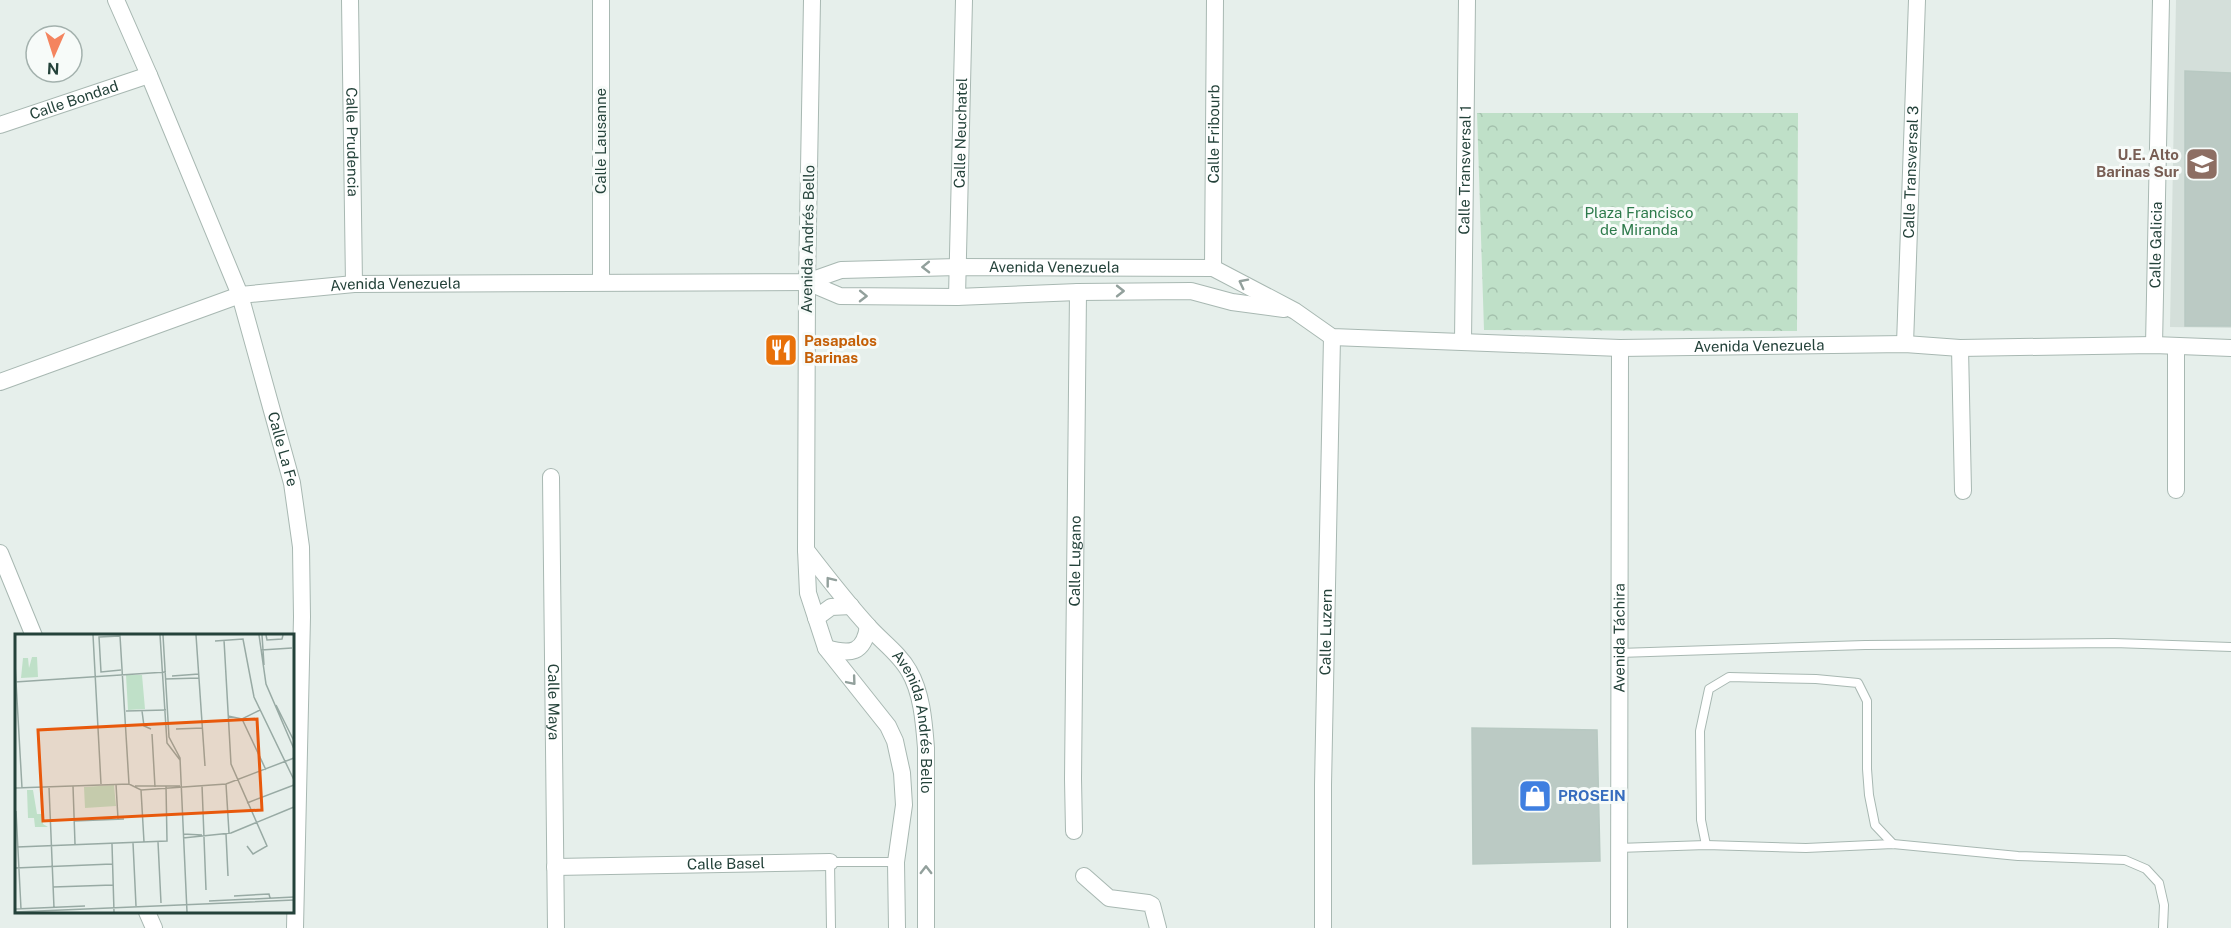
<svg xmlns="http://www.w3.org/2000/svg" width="2231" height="928" font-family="'Public Sans',sans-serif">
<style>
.built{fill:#d4dfda}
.park{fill:url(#park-crowns)}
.building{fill:#bbcac4;stroke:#b8c9c2;stroke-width:1.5}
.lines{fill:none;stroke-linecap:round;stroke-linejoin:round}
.service-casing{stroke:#a8b8b2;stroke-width:10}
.minor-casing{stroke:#a8b8b2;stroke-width:18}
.service{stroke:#fff;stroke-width:8}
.minor{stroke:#fff;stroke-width:16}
.oneway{stroke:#92a09c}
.labels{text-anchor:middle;stroke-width:6;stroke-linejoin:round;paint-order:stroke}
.street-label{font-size:15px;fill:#24423a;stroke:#f7fbf9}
.education-label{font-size:15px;font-weight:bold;fill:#785e54;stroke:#f7fbf9;text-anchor:end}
.park-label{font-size:15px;fill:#2d7a4b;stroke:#f7fbf9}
.food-label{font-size:15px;font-weight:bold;fill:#c56008;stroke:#f7fbf9;text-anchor:start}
.shop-label{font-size:15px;font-weight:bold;fill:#366cbe;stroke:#f7fbf9;text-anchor:start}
.inset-road{fill:none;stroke:#98aaa4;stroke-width:1.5}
.view{fill:#e8590c;fill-opacity:0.15;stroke:#e8590c;stroke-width:3}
.inset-edge{fill:none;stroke:#24423a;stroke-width:3}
</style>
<defs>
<pattern id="park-crowns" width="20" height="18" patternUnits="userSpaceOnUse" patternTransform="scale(1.5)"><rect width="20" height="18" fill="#bfe0c8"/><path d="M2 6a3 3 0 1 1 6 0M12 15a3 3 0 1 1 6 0" fill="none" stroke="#a4c1ad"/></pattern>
</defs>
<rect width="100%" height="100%" fill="#e6efeb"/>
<path class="built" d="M 2176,0 L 2231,0 L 2231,328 L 2170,327 Z"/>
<path class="park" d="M 1477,113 L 1798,113 L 1797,331 L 1484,330 Z"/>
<g class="building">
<path d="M 2185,71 L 2231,73 L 2231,326 L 2185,326 Z"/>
<path d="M 1472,728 L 1597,730 L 1600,861 L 1473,864 Z"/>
</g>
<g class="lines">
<defs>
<g id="service">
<path d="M 1619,653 L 1865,645 L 2114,643 L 2231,647"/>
<path d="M 1706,845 L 1701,820 L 1700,731 L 1709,689 L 1729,677 L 1816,679 L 1858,683 L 1867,701 L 1867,769 L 1869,795 L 1875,825 L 1893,844"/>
<path d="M 1618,848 L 1706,845 L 1806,848 L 1893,844 L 2018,856 L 2125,860 L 2146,869 L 2159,883 L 2164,905 L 2163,928"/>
<path d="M 831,928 L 830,862 L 896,862"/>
</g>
<g id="minor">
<path id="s1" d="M 116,0 L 149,75 L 240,295 L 292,483 L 301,547 L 302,617 L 295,928"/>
<path id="s2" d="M 350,0 L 354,284"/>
<path d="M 812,0 L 807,282 L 806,550 L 808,593 L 826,648 L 888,726 L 895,741 L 902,773 L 904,805 L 896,862 L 897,928"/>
<path id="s3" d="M 0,125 L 149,75"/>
<path id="s4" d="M 1213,268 L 1215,0"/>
<path d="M 601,282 L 601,0"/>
<path d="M 807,282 L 840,296 L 957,297 L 1078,292 L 1191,291 L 1232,302 L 1284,309"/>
<path id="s5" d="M 957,297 L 964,0"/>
<path id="s6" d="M 1463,341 L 1467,0"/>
<path id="s7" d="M 1905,344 L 1917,0"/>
<path id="s8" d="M 2154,345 L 2161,0"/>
<path d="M 2176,346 L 2176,490"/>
<path d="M 1960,348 L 1963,491"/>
<path id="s9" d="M 0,382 L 240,295 L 354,284 L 807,282 L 841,270 L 958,267 L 1213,268 L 1295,311 L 1332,337 L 1620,348 L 1905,344 L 1960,348 L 2154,345 L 2231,348"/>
<path id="s10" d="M 551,477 L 556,928"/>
<path id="s11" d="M 806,550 C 826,576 846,602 868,626 C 881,641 899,653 909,671 C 922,693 924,723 926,748 L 926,928"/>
<path d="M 0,553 L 34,636"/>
<path d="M 816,618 L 831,607 L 851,606"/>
<path d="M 826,648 C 850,655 864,654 868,626"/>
<path id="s12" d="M 1074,831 L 1073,779 L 1078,292"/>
<path id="s13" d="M 555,867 L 830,862"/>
<path d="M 1084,876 L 1109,898 L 1148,903 L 1152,905 L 1158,928"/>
<path d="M 147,912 L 154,928"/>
<path id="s14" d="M 1323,928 L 1323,785 L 1332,337"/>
<path id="s15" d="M 1619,928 L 1620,348"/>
</g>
</defs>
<use href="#service" class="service-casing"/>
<use href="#minor" class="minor-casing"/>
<use href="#service" class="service"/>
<use href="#minor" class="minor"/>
</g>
<defs><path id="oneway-chevron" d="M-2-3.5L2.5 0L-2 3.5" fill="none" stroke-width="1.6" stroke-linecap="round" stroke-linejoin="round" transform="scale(1.5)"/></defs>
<g class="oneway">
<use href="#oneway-chevron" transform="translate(926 267) rotate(179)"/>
<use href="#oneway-chevron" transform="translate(1243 283) rotate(-153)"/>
<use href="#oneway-chevron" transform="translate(1120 291)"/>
<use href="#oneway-chevron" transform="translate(863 296) rotate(1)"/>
<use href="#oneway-chevron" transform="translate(830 581) rotate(-128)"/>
<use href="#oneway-chevron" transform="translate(852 681) rotate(50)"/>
<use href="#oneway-chevron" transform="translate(926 870) rotate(-90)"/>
</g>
<defs>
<symbol id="school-square" viewBox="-11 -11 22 22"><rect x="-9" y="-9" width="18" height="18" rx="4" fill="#8d6e63" stroke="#f7fbf9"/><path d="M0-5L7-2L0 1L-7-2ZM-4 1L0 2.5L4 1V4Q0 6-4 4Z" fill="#fff"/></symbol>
<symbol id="restaurant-square" viewBox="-11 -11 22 22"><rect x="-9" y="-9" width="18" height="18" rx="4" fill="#e8710a" stroke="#f7fbf9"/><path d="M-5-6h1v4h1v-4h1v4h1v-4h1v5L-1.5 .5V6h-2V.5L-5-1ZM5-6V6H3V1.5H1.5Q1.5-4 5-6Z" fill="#fff"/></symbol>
<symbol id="shop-square" viewBox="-11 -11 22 22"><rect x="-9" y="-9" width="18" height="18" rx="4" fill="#3f7fe0" stroke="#f7fbf9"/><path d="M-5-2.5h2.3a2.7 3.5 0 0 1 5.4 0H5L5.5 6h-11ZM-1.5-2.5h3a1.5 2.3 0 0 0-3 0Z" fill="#fff"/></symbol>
</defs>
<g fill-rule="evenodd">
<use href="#school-square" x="2183" y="145" width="38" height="38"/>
<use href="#restaurant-square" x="762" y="331" width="38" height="38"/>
<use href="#shop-square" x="1516" y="777" width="38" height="38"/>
</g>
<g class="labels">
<g class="street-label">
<text dy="5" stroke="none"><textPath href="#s3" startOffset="78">Calle Bondad</textPath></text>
<text dy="5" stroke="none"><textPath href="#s5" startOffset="164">Calle Neuchatel</textPath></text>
<text dy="5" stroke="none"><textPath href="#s4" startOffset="134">Calle Fribourb</textPath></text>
<text transform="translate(601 141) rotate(-90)" y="5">Calle Lausanne</text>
<text dy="5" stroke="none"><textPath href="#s2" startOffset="142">Calle Prudencia</textPath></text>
<text dy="5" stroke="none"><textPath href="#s6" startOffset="171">Calle Transversal 1</textPath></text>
<text dy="5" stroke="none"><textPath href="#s7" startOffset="172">Calle Transversal 3</textPath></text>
<text transform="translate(808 239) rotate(-89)" y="5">Avenida Andrés Bello</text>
<text dy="5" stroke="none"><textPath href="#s8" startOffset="100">Calle Galicia</textPath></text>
<text dy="5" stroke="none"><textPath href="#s9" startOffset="1072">Avenida Venezuela</textPath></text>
<text dy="5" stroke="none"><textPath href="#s9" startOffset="411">Avenida Venezuela</textPath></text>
<text dy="5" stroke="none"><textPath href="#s9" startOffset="1796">Avenida Venezuela</textPath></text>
<text dy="5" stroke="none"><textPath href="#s1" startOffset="480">Calle La Fe</textPath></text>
<text dy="5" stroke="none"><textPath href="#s12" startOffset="270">Calle Lugano</textPath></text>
<text dy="5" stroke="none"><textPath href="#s14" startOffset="296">Calle Luzern</textPath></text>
<text dy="5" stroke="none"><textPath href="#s15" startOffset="290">Avenida Táchira</textPath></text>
<text dy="5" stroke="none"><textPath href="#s10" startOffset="225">Calle Maya</textPath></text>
<text dy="5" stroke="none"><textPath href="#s11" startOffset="210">Avenida Andrés Bello</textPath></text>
<text dy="5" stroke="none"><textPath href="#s13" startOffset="171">Calle Basel</textPath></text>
</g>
<g class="education-label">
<text x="2179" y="160">U.E. Alto<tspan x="2179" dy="17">Barinas Sur</tspan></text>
</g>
<g class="park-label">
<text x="1639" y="218">Plaza Francisco<tspan x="1639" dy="17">de Miranda</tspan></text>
</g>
<g class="food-label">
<text x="804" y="346">Pasapalos<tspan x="804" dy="17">Barinas</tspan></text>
</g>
<g class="shop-label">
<text x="1558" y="801">PROSEIN</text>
</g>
</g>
<g transform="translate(15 634)">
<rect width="279" height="279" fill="#e6efeb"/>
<path d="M 99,151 L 101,172 L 70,174 L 69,153 ZM 12,156 L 18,156 L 22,180 L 27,180 L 28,190 L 33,193 L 20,193 L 19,184 L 13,184 Z" fill="#bfe0c8"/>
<path d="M 17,23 L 22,23 L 23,43 L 6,44 L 8,24 L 13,24 L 14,34 ZM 111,41 L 127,41 L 130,75 L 113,76 Z" fill="#bfe0c8"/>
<path class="inset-road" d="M 78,1 L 86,150M 145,1 L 152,109 L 165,126M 148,1 L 154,103 L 165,124 L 172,278M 181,1 L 190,132M 244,1 L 251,50 L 279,115M 247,1 L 249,31M 251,1 L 252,6 L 267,5 L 268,1M 209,6 L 216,130 L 252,212 L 238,220 L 232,212M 200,7 L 228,5 L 239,63 L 279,146M 246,16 L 277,14M 0,30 L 7,154M 106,36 L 86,38 L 84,3 L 105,2 L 114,150M 157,42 L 184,40M 150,45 L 184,44M 0,48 L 151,38M 261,71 L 279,107M 111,77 L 151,76M 127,77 L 129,92 L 136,95M 213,82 L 227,85 L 245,76M 227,85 L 251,136M 161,95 L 188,94M 137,100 L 140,153M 0,105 L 0,133M 101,150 L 103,185M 211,150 L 214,199M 187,151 L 191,256M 58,152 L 60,210M 120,152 L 165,152M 34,153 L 39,274M 0,154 L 114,150 L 126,156 L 211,150 L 279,124M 126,156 L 129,208M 232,169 L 279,151M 1,177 L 6,275M 59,187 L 109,185M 168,200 L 187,201M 211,200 L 213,242M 168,204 L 216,199 L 279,173M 143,208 L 146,269M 118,209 L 121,272M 97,210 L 99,278M 2,213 L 152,207 L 151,152M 0,234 L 97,230M 38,253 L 98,251M 219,262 L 254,260 L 255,264M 194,267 L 279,263M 0,275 L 70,272M 0,278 L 279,266"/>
<path class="view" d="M 242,85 L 247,176 L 28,187 L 23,96 Z"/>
<rect width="279" height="279" class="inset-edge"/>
</g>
<g transform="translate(54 54) rotate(183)"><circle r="28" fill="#f7fbf9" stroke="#a3b1ad" stroke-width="1.5"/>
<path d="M0-4.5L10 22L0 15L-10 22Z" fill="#f4845f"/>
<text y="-9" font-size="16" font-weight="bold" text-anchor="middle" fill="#24423a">N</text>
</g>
</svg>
